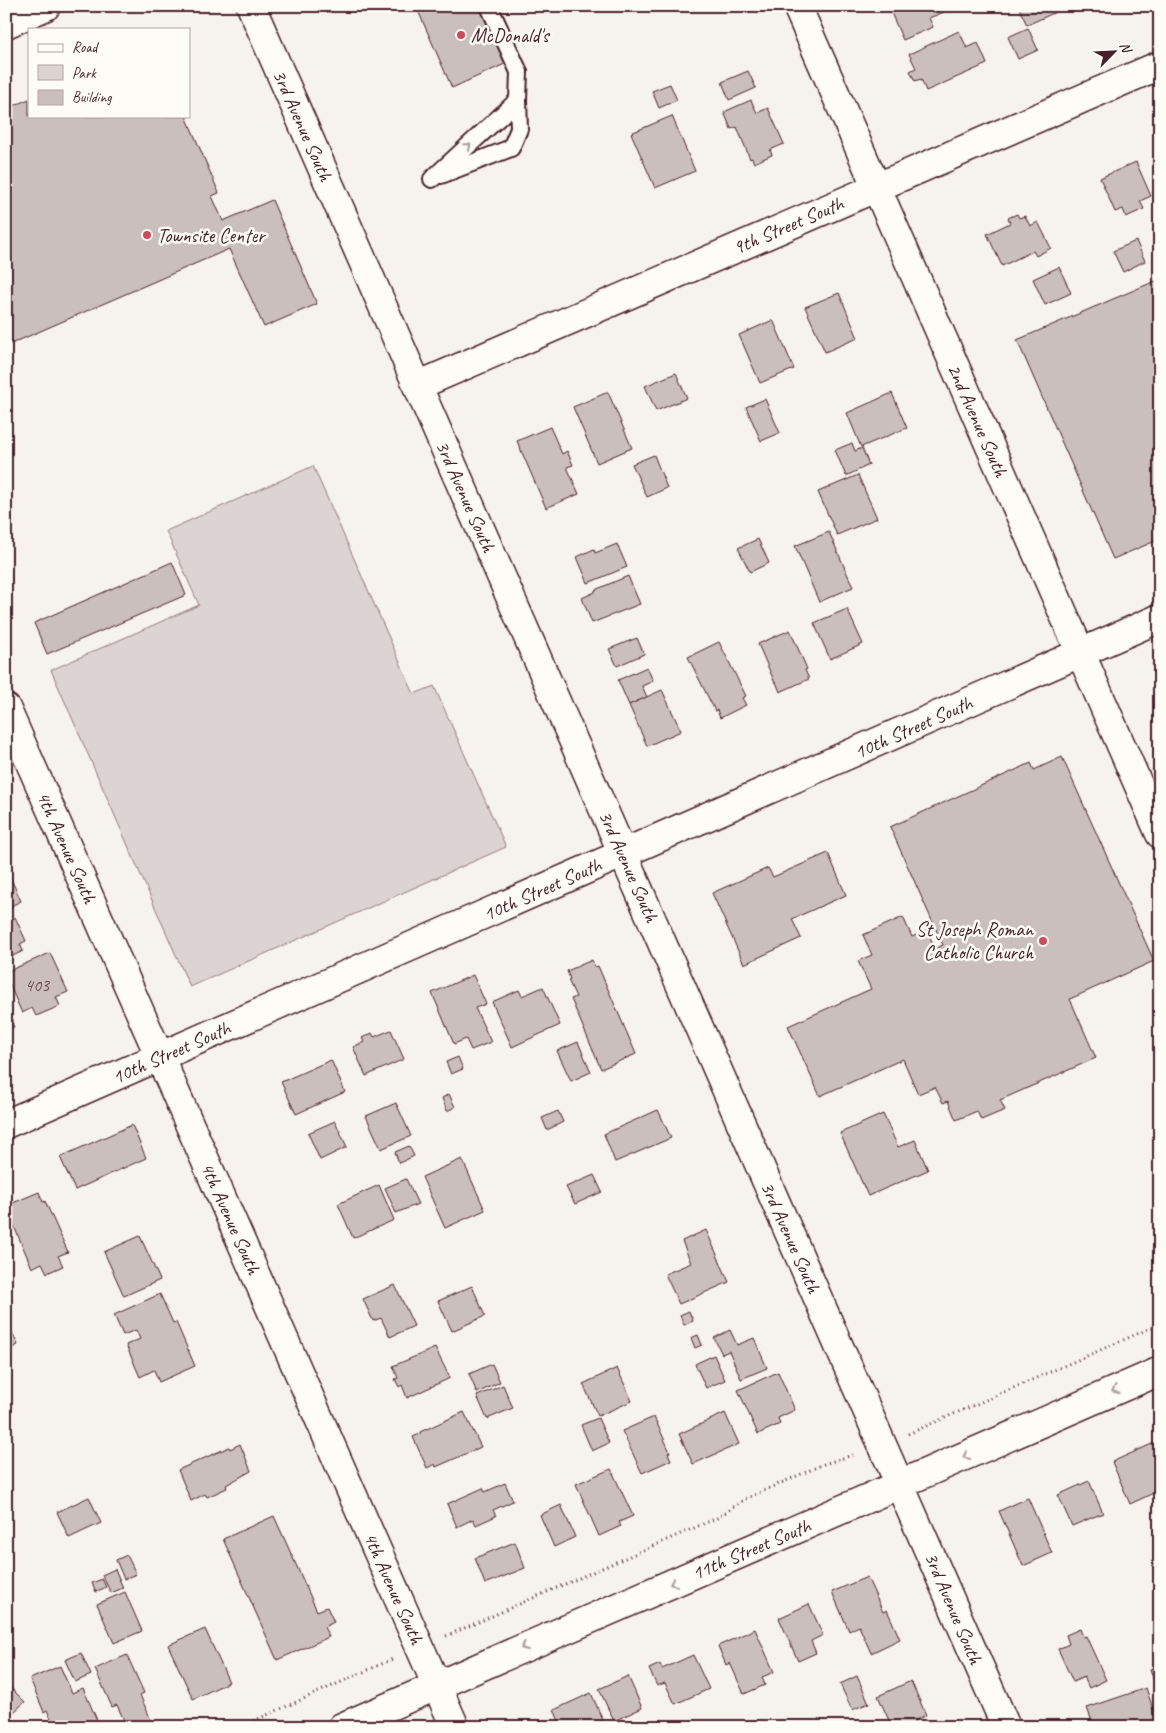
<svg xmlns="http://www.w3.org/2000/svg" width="1166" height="1733" font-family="Caveat,sans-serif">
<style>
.green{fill:#dcd4d2;stroke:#937a7e}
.building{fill:#cbbfbe;stroke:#4a1f2b}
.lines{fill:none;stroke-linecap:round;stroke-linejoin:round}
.service-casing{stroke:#4a1f2b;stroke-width:20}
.minor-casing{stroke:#4a1f2b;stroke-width:31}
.tertiary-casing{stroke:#4a1f2b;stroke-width:31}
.primary-casing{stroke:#4a1f2b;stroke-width:31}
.path{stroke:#4a1f2b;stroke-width:3;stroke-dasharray:1 4;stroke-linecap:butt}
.service{stroke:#fdfcf7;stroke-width:16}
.minor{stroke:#fdfcf7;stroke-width:28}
.tertiary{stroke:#fdfcf7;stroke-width:28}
.primary{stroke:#fdfcf7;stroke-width:28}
.oneway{stroke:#ac999b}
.poi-dot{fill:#d1495b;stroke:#fdfcf7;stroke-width:2}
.labels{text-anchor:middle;stroke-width:5;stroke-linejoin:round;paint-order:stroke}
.number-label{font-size:18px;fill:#6a4750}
.poi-label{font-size:20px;fill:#4a1f2b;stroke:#fdfcf7;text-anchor:start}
.street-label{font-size:20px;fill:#4a1f2b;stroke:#fdfcf7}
</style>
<rect width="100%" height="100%" fill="#f6f3ef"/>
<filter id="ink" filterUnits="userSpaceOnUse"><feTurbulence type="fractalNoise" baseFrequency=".02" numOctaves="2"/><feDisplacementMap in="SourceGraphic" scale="10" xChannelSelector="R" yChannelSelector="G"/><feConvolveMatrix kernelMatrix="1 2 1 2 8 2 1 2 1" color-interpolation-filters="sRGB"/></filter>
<g filter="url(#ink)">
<path class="green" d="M 313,466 L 414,694 L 434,686 L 506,847 L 190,987 L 51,670 L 199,605 L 166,531 Z"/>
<g class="building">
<path d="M 416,6 L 481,6 L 507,63 L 452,88 Z"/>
<path d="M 888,6 L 941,6 L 944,12 L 929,18 L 933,27 L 903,40 Z"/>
<path d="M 1018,6 L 1069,6 L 1027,25 Z"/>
<path d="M 1028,28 L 1038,50 L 1018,59 L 1008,37 Z"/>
<path d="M 959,31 L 967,48 L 978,43 L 987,64 L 926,91 L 921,79 L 915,81 L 910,71 L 916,68 L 909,54 Z"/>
<path d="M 748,71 L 756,88 L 729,100 L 722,82 Z"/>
<path d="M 670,84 L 677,100 L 659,108 L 652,91 Z"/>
<path d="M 29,99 L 29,116 L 186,116 L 219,193 L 212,196 L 223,221 L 272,200 L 317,304 L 264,327 L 229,249 L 6,346 L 6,109 Z"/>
<path d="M 751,100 L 757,113 L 768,108 L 784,144 L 770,150 L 772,155 L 754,163 L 752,158 L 750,159 L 737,127 L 731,129 L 724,112 Z"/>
<path d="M 672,116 L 695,171 L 655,188 L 631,133 Z"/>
<path d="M 1136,162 L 1151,196 L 1140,201 L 1144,209 L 1126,217 L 1123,209 L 1115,212 L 1100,178 Z"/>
<path d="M 1017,214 L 1019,218 L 1025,216 L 1030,226 L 1038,222 L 1051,248 L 1036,256 L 1033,251 L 1002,266 L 987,234 L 1010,223 L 1008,218 Z"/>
<path d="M 1136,241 L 1145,261 L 1123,272 L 1113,251 Z"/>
<path d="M 1059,267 L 1071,293 L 1045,305 L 1033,279 Z"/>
<path d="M 1160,279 L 1160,539 L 1113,559 L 1017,340 Z"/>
<path d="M 839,293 L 858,338 L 825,352 L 805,307 Z"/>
<path d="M 773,320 L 794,369 L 760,383 L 739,335 Z"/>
<path d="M 676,373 L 687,398 L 656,411 L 645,386 Z"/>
<path d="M 608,392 L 632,448 L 597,463 L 573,407 Z"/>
<path d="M 892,393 L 907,428 L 861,447 L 847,413 Z"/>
<path d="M 765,399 L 780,433 L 761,441 L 746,407 Z"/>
<path d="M 550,427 L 562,454 L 567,451 L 573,465 L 567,467 L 579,494 L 546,508 L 517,441 Z"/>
<path d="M 852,443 L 855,451 L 862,448 L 869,465 L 846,476 L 835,450 Z"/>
<path d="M 654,455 L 667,488 L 647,497 L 632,464 Z"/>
<path d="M 858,475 L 877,518 L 837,535 L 818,492 Z"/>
<path d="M 829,532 L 853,587 L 819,602 L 795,546 Z"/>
<path d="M 758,539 L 769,563 L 750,572 L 738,548 Z"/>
<path d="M 617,544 L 627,567 L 588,583 L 577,557 L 594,549 L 595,553 Z"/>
<path d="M 172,562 L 186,595 L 47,654 L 34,623 Z"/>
<path d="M 628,576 L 640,604 L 592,623 L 582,598 L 595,592 L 595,590 Z"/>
<path d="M 847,609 L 863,644 L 830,659 L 814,623 Z"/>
<path d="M 790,630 L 807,669 L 805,670 L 809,679 L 780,692 L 776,682 L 775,683 L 758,644 Z"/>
<path d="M 637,638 L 644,654 L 617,666 L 609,649 Z"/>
<path d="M 719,642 L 746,696 L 742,698 L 746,705 L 720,718 L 717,710 L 715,711 L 688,657 Z"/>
<path d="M 647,667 L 653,681 L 642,686 L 647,697 L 629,705 L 618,680 Z"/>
<path d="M 662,690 L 681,731 L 647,746 L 629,705 Z"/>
<path d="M 1062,757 L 1154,961 L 1070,999 L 1096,1058 L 1000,1100 L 1005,1110 L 981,1120 L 977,1111 L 956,1120 L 948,1101 L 943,1103 L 935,1087 L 918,1094 L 903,1059 L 820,1096 L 788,1026 L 871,989 L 858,961 L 872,955 L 863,935 L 903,917 L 912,937 L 927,930 L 935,949 L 943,945 L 890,827 L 1031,763 L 1034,770 Z"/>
<path d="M 828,853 L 846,895 L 792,919 L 801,938 L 744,964 L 712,893 L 768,868 L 773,877 Z"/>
<path d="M 6,870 L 7,870 L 21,901 L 11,906 L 12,908 L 6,911 Z"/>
<path d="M 15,917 L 26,941 L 20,944 L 23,951 L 11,957 L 6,950 L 6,921 Z"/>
<path d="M 50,953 L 68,992 L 56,997 L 60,1006 L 36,1016 L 32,1008 L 22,1013 L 6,977 L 6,972 Z"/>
<path d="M 592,960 L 595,967 L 598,966 L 636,1054 L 601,1069 L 571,999 L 576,997 L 568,980 L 570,979 L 567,971 Z"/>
<path d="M 473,975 L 486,1004 L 475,1008 L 491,1042 L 471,1050 L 466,1039 L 454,1044 L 432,993 Z"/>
<path d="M 543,987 L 560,1025 L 512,1047 L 492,1002 L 519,990 L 522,996 Z"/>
<path d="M 6,1011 L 14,1027 L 6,1031 Z"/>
<path d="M 391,1030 L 404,1059 L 366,1076 L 353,1047 L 364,1042 L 362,1038 L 372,1033 L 374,1037 Z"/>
<path d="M 578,1042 L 591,1072 L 571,1081 L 557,1051 Z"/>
<path d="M 458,1057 L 463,1069 L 451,1074 L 446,1062 Z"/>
<path d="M 331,1060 L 345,1092 L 296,1114 L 281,1082 Z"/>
<path d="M 449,1094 L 455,1107 L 447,1111 L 442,1098 Z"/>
<path d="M 396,1103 L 411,1136 L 381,1149 L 366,1116 Z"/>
<path d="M 658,1110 L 671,1138 L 615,1162 L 604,1134 Z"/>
<path d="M 558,1111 L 563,1122 L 547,1130 L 542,1118 Z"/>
<path d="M 883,1114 L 898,1147 L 915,1140 L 928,1170 L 868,1196 L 840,1133 Z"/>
<path d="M 335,1121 L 347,1147 L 320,1160 L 308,1133 Z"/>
<path d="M 132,1125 L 146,1158 L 75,1190 L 60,1157 Z"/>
<path d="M 409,1146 L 414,1156 L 399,1163 L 395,1152 Z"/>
<path d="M 462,1159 L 485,1210 L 445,1228 L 422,1177 Z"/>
<path d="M 594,1175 L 602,1192 L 575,1204 L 566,1187 Z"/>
<path d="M 406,1179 L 418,1204 L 396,1213 L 385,1188 Z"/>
<path d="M 379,1185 L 394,1220 L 353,1238 L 338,1204 Z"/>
<path d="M 39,1192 L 43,1202 L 45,1201 L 68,1252 L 58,1256 L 63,1266 L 47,1273 L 42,1263 L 32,1268 L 10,1217 L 13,1216 L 8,1205 Z"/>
<path d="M 706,1230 L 729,1282 L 679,1304 L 665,1274 L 691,1263 L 682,1241 Z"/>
<path d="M 140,1236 L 160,1280 L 124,1296 L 104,1252 Z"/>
<path d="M 395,1285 L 414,1326 L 390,1337 L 381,1318 L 373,1321 L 363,1299 Z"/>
<path d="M 472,1286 L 485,1316 L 452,1331 L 438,1301 Z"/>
<path d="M 160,1294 L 173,1323 L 176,1322 L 195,1366 L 159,1382 L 154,1370 L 140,1377 L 126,1345 L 140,1339 L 136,1330 L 123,1335 L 114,1315 Z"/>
<path d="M 689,1311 L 693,1321 L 684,1325 L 680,1315 Z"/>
<path d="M 6,1319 L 18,1345 L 6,1351 Z"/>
<path d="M 730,1330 L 737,1345 L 754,1338 L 767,1368 L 741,1379 L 729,1351 L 722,1354 L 714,1338 Z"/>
<path d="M 698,1335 L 702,1345 L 695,1348 L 691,1338 Z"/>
<path d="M 435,1348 L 450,1378 L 407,1398 L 402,1385 L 399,1387 L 395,1379 L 398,1378 L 393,1366 Z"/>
<path d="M 714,1355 L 725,1380 L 706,1388 L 695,1364 Z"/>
<path d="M 492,1364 L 500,1382 L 477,1393 L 469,1374 Z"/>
<path d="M 617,1368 L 632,1401 L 598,1416 L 583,1384 Z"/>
<path d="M 778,1372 L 795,1410 L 778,1418 L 780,1424 L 758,1434 L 738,1390 Z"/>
<path d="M 503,1385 L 513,1408 L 487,1419 L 477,1396 Z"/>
<path d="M 464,1412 L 481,1447 L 436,1467 L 435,1464 L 427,1468 L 413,1437 L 420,1434 L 420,1432 Z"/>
<path d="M 725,1413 L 739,1444 L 693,1464 L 679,1434 Z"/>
<path d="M 654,1417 L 670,1452 L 668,1453 L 671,1460 L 642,1473 L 622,1431 Z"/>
<path d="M 598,1418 L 609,1443 L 592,1451 L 581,1425 Z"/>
<path d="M 1154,1443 L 1160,1456 L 1160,1490 L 1130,1504 L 1112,1462 Z"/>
<path d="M 240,1444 L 251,1471 L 226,1485 L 227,1488 L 207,1497 L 205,1494 L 191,1501 L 178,1470 L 229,1447 L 230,1449 Z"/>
<path d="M 611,1469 L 633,1516 L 619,1522 L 621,1526 L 599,1536 L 576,1484 Z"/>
<path d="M 1089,1481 L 1103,1513 L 1072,1526 L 1058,1495 Z"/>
<path d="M 505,1483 L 513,1501 L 493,1510 L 496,1516 L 476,1525 L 473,1519 L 457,1527 L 447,1504 L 483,1488 L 485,1492 Z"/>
<path d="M 89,1497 L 101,1523 L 69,1538 L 57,1512 Z"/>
<path d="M 1028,1498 L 1052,1553 L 1023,1566 L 999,1511 Z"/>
<path d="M 561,1505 L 575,1537 L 554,1547 L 540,1515 Z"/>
<path d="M 274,1516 L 317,1611 L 327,1607 L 334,1622 L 324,1627 L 329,1637 L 277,1660 L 223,1539 Z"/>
<path d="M 515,1542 L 525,1568 L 485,1584 L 475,1558 Z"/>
<path d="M 127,1555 L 136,1574 L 124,1579 L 116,1560 Z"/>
<path d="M 115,1569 L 123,1588 L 111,1593 L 102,1575 Z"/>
<path d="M 867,1577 L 883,1612 L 887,1610 L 900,1639 L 871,1653 L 859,1626 L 849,1631 L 832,1592 Z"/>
<path d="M 102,1579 L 106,1587 L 96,1592 L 92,1583 Z"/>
<path d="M 125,1592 L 142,1631 L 114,1643 L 97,1604 Z"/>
<path d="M 809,1604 L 823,1635 L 811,1641 L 816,1653 L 798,1661 L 779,1618 Z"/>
<path d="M 205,1629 L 229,1682 L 193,1699 L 168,1645 Z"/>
<path d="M 755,1629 L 774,1672 L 762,1677 L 765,1685 L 744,1694 L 730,1663 L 726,1665 L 718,1646 Z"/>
<path d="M 1080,1629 L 1083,1637 L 1086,1636 L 1106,1680 L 1089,1688 L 1084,1677 L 1073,1682 L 1058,1649 L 1069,1644 L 1066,1635 Z"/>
<path d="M 81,1653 L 91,1675 L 75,1682 L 65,1660 Z"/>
<path d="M 127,1655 L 144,1693 L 140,1695 L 151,1720 L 136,1727 L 127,1727 L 117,1705 L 112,1707 L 95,1669 Z"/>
<path d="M 693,1655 L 709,1689 L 675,1704 L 665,1683 L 657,1686 L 649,1669 L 660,1664 L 662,1669 Z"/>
<path d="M 60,1666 L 72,1693 L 83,1688 L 100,1727 L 55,1727 L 47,1710 L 44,1712 L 30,1679 Z"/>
<path d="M 1160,1666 L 1160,1686 L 1156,1687 L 1150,1669 Z"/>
<path d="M 628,1676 L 642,1708 L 614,1721 L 599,1689 Z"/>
<path d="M 857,1676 L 869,1703 L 852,1710 L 840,1684 Z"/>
<path d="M 911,1681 L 926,1715 L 914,1721 L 916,1727 L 892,1727 L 878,1696 Z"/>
<path d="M 6,1683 L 25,1702 L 6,1719 Z"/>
<path d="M 1146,1688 L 1157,1720 L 1138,1727 L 1118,1727 L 1117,1723 L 1107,1727 L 1094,1727 L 1087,1708 Z"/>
<path d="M 591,1693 L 606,1727 L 562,1727 L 554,1710 Z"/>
</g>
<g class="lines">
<defs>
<g id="service">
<path d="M 441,175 L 511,148 L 519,129 L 518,100"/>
<path d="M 432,179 L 518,100 L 519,72 L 489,6"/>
</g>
<g id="minor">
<path d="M 251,6 L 1006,1727"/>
<path d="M 797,6 L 1160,834"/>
<path d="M 417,386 L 1160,65"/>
<path d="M 6,708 L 455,1727"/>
<path d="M 6,1124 L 1160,618"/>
</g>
<path id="tertiary" d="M 342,1727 L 1160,1371"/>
<path id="primary" d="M 6,24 L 46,6"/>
</defs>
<use href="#service" class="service-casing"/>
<use href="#minor" class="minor-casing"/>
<use href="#tertiary" class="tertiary-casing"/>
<use href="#primary" class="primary-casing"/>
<g class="path">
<path d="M 908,1434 L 1160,1324"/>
<path d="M 446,1636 L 717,1518 L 745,1499 L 824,1464 L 856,1454"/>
<path d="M 240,1727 L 395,1658"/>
</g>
<use href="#service" class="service"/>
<use href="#minor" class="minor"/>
<use href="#tertiary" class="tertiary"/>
<use href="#primary" class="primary"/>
</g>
<defs><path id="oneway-chevron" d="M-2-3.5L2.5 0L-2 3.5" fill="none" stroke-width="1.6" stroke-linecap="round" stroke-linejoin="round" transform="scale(1.25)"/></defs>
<g class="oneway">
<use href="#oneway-chevron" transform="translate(468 146) rotate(-42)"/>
<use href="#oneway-chevron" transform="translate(1115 1390) rotate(156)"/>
<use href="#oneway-chevron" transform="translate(966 1456) rotate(156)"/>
<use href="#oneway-chevron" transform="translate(673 1583) rotate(157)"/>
<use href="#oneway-chevron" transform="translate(524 1647) rotate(157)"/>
</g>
</g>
<g class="poi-dot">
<circle cx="461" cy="35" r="5"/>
<circle cx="147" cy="235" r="5"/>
<circle cx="1043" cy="941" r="5"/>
</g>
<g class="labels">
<g class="number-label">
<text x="37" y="991">403</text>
</g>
<g class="poi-label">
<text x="471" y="42">McDonald's</text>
<text x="157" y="242">Townsite Center</text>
<text x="1033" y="936" text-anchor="end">St Joseph Roman<tspan x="1033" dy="23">Catholic Church</tspan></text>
</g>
<g class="street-label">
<text transform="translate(303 125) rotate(66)" y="7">3rd Avenue South</text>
<text transform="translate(788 225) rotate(-23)" y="7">9th Street South</text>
<text transform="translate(978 420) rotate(66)" y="7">2nd Avenue South</text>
<text transform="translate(466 496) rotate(66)" y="7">3rd Avenue South</text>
<text transform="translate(913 727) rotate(-24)" y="7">10th Street South</text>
<text transform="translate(67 847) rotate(66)" y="7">4th Avenue South</text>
<text transform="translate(629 866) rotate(66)" y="7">3rd Avenue South</text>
<text transform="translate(542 889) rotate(-24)" y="7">10th Street South</text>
<text transform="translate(171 1052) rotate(-24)" y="7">10th Street South</text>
<text transform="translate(231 1218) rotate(66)" y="7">4th Avenue South</text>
<text transform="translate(791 1237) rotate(66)" y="7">3rd Avenue South</text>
<text transform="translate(751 1549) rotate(-23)" y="7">11th Street South</text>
<text transform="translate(394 1588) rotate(66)" y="7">4th Avenue South</text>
<text transform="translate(954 1608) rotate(67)" y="7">3rd Avenue South</text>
</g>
</g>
<rect width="1166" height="1733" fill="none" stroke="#fdfcf7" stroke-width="25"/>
<rect x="12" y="12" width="1141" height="1708" fill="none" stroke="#4a1f2b" stroke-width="2" filter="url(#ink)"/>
<rect x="28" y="28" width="162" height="90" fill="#fdfcf7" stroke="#b5a4a5"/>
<rect x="38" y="44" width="25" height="8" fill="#fdfcf7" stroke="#b5a4a5"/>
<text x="72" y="52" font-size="15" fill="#4a1f2b">Road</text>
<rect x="38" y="65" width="25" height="15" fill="#dcd4d2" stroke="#b5a4a5"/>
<text x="72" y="78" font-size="15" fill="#4a1f2b">Park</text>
<rect x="38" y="90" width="25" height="15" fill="#cbbfbe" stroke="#b5a4a5"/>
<text x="72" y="102" font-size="15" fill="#4a1f2b">Building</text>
<g transform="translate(1114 52) rotate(66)" stroke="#fdfcf7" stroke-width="4" paint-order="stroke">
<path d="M0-4L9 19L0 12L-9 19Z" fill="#4a1f2b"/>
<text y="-8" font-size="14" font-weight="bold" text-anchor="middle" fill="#4a1f2b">N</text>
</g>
</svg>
